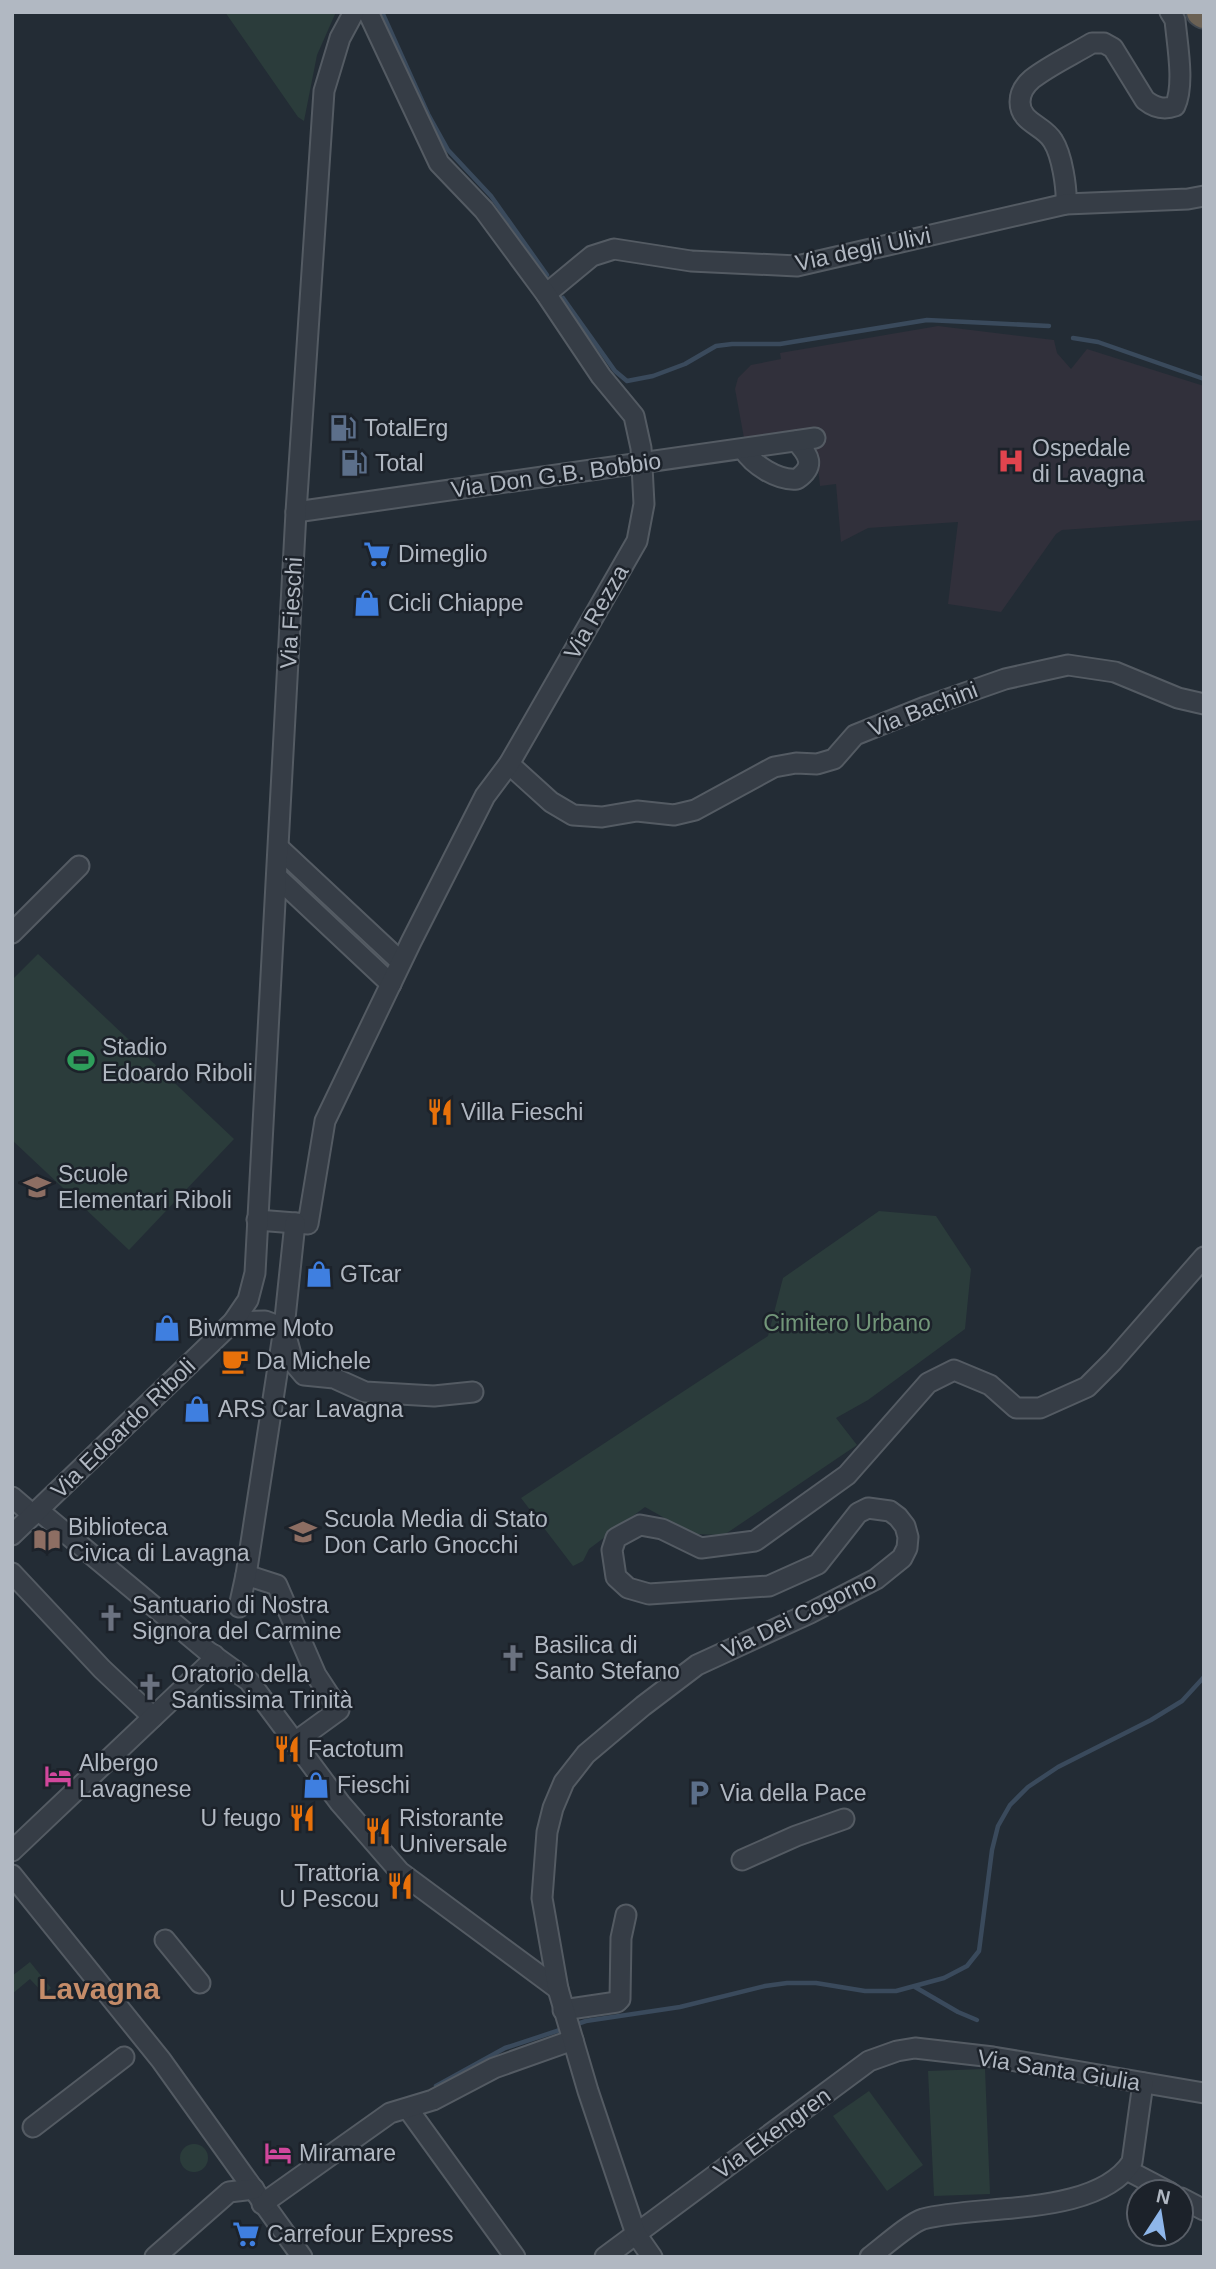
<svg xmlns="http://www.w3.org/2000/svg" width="1216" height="2269" font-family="Arial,sans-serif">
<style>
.medical{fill:#31303b}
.green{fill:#2b3c3b}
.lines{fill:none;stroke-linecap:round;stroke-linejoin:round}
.stream{stroke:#3a4a5c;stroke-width:4.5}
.minor-casing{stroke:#545b63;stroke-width:23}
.highway-casing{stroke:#414850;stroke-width:32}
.minor{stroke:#363d46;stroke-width:19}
.highway{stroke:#6b6154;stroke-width:28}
.labels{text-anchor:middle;stroke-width:5;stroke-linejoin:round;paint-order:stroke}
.street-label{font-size:23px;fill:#b1b8c2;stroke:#1c222a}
.poi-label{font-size:23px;fill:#b1b8c2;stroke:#1c222a;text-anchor:start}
.park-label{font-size:23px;fill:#729679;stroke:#1c222a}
.district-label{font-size:30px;font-weight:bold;fill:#c58c69;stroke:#1c222a}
</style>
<rect width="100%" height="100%" fill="#232c35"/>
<path class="medical" d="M 938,326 L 1054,340 L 1057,353 L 1071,369 L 1087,349 L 1204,386 L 1204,520 L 1062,530 L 1056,534 L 1001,612 L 948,604 L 958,522 L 868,528 L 841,542 L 836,484 L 820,486 L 814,431 L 744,438 L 735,389 L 738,378 L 751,365 L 781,359 L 780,353 Z"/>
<g class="green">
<path d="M 225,12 L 336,12 L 317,55 L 304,121 L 298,117 Z"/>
<path d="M 38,954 L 234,1139 L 129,1250 L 12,1140 L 12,980 Z"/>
<path d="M 879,1211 L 936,1216 L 971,1269 L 965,1329 L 868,1400 L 836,1418 L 857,1445 L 724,1535 L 693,1534 L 645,1507 L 589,1549 L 583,1561 L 573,1566 L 521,1498 L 768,1336 L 783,1278 Z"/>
<path d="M 30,1962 L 51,1988 L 44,1994 L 30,1979 L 12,1994 L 12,1976 Z"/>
<path d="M 985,2069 L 990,2194 L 934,2196 L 928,2071 Z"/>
<path d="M 869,2091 L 923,2165 L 887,2191 L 833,2116 Z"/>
<circle cx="194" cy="2158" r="14"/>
</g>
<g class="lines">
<g class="stream">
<path d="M 382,12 L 428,114 L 448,150 L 491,196 L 547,275"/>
<path d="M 563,298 L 615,371 L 627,381 L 653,376 L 685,364 L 716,346 L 732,344 L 780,344 L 927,320 L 1049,326"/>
<path d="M 1073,338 L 1098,342 L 1204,379"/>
<path d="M 915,1987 L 958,2012 L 977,2020"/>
<path d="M 574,2025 L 586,2021 L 680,2007 L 765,1986 L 787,1983 L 816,1983 L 865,1991 L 896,1991 L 944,1978 L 967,1966 L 979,1951 L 992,1850 L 998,1826 L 1010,1805 L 1028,1787 L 1058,1767 L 1151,1720 L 1182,1701 L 1204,1677"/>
<path d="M 436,2086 L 505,2048 L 566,2028"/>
</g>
<defs>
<g id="minor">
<path d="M 1066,204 C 1067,188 1062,155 1053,141 C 1044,125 1020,123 1020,102 C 1020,93 1025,85 1032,79 C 1050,65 1072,55 1092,43 L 1104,43 L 1113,48 L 1145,100 C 1155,108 1164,110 1175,106 C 1185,85 1177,43 1175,20 L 1170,12"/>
<path d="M 546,294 L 592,256 L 614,249 L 691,261 L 797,266 L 1066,204 L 1188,199 L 1204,196"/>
<path d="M 743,449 C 753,465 778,481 797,479 C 816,466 809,455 796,441"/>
<path d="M 296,512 L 815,438"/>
<path d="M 509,764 L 551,802 L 573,815 L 602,817 L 637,811 L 674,815 L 695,810 L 774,767 L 796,763 L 817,764 L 834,759 L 855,735 L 925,707 L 1005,679 L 1068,665 L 1115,672 L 1178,698 L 1204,704"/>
<path d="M 279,848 L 401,962"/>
<path d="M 277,877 L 391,984"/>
<path d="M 12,933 L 79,866"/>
<path d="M 257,1220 L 308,1224 L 325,1121 L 411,942 L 485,796 L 509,764 L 637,541 L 644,504 L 641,448 L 634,416 L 601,376 L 546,294 L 484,210 L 439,163 L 368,12"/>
<path d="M 233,1322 L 265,1321 L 284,1328"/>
<path d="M 286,1336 L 293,1362 L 304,1375 L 334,1378 L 365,1392 L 434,1396 L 473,1392"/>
<path d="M 12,1497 L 33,1515"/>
<path d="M 38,1510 L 206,1650 L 249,1681 L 340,1803 L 400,1872 L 558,1989"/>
<path d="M 12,1535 L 233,1322 L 248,1300 L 255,1273 L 296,512 L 324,91 L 340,38 L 354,12"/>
<path d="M 12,1573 L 102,1669 L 153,1717"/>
<path d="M 246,1575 L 277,1585 L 316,1675 L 339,1710 L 295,1742"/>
<path d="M 239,1607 L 246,1575 L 284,1328 L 295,1223"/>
<path d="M 12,1851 L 208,1665 L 214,1655"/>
<path d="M 742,1860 L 796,1836 L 844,1819"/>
<path d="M 12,1875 L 161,2060 L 302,2257"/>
<path d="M 165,1940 L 200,1983"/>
<path d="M 563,2010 L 617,2002 L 620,1999 L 621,1938 L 626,1915"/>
<path d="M 408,2109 L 515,2257"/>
<path d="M 33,2127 L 124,2057"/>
<path d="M 1127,2170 L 1169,2192"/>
<path d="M 1181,2198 L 1204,2210"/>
<path d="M 262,2204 L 390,2113 L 433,2100 L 494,2068 L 573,2040"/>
<path d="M 155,2257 L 229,2192 L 254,2189"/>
<path d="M 605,2257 L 869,2061 L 897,2051 L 915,2048 L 993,2057 L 1204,2093"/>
<path d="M 652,2257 L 636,2234 L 588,2091 L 558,1989 L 542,1898 L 547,1832 L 553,1808 L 564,1782 L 586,1754 L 643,1706 L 697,1665 L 810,1613 L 876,1579 L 902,1558 L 907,1548 L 908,1537 L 905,1526 L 898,1517 L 890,1511 L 868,1508 L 858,1513 L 818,1564 L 769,1586 L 649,1594 L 628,1588 L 616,1577 L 612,1550 L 616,1538 L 640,1525 L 662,1529 L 701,1548 L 755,1541 L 847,1475 L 928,1383 L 954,1370 L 990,1385 L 1016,1408 L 1040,1408 L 1087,1387 L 1113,1361 L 1204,1257"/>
<path d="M 870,2257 C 882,2248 910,2223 923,2219 C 980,2204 1096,2217 1132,2162 L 1143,2083"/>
</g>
<path id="highway" d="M 1201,12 L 1204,14"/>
</defs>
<use href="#minor" class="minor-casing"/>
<use href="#highway" class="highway-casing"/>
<use href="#minor" class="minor"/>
<use href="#highway" class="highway"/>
</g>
<defs>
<symbol id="fuel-bare" viewBox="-9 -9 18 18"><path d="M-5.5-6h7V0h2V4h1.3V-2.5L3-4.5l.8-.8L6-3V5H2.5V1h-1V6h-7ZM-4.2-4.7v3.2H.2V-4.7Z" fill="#5c6f8a" stroke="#1c222a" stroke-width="2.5" paint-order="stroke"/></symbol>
<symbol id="hospital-bare" viewBox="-9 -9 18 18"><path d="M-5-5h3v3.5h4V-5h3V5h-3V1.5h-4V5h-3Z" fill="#e0444e" stroke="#1c222a" stroke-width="2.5" paint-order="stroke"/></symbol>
<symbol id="supermarket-bare" viewBox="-9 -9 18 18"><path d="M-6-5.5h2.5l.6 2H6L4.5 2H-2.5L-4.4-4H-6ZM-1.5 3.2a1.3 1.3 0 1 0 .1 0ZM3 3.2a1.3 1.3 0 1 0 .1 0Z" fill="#3f7fe0" stroke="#1c222a" stroke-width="2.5" paint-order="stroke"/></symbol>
<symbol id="shop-bare" viewBox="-9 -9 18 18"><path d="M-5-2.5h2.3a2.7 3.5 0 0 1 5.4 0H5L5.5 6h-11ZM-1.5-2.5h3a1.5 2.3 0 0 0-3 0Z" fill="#3f7fe0" stroke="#1c222a" stroke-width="2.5" paint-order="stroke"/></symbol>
<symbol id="stadium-bare" viewBox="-9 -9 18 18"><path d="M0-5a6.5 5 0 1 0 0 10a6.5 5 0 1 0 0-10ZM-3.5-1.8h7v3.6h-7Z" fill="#2e9e5b" stroke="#1c222a" stroke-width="2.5" paint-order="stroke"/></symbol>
<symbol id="restaurant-bare" viewBox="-9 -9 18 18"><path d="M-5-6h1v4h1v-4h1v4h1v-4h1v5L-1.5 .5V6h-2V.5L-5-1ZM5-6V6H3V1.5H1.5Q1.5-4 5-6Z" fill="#e8710a" stroke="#1c222a" stroke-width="2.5" paint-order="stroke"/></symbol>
<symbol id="school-bare" viewBox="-9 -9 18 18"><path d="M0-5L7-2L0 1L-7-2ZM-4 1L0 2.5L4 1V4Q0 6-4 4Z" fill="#8d6e63" stroke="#1c222a" stroke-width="2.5" paint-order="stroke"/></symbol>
<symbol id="cafe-bare" viewBox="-9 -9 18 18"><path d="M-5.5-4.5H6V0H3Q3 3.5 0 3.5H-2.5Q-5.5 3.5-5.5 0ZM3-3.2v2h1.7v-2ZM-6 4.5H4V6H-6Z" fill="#e8710a" stroke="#1c222a" stroke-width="2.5" paint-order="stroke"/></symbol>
<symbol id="library-bare" viewBox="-9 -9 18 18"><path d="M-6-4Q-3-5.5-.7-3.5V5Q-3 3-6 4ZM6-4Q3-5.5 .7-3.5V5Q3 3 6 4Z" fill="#8d6e63" stroke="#1c222a" stroke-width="2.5" paint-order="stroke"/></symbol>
<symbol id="church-bare" viewBox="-9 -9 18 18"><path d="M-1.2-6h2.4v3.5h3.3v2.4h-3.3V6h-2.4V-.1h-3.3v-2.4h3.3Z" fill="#6b7280" stroke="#1c222a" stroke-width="2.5" paint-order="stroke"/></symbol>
<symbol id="hotel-bare" viewBox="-9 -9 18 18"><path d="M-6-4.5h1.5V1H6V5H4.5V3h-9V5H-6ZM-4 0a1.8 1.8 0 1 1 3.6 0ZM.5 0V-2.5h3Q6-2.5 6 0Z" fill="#d1479c" stroke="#1c222a" stroke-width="2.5" paint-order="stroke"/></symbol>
<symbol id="parking-bare" viewBox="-9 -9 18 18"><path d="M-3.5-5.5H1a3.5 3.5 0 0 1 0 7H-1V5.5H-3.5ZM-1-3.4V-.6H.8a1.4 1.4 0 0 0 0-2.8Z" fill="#5c6f8a" stroke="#1c222a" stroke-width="2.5" paint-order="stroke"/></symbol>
</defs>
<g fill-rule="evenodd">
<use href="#fuel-bare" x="324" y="409" width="38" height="38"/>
<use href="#hospital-bare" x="992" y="442" width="38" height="38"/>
<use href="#fuel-bare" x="335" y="444" width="38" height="38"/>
<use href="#supermarket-bare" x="358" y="535" width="38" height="38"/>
<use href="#shop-bare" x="348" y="584" width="38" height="38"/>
<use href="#stadium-bare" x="62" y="1041" width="38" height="38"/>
<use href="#restaurant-bare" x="421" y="1093" width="38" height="38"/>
<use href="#school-bare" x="18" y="1168" width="38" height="38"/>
<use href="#shop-bare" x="300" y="1255" width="38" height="38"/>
<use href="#shop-bare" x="148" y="1309" width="38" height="38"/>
<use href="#cafe-bare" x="216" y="1342" width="38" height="38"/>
<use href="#shop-bare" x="178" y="1390" width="38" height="38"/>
<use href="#school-bare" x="284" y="1513" width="38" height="38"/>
<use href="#library-bare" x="28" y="1521" width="38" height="38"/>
<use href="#church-bare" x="92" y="1599" width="38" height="38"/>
<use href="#church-bare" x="494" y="1639" width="38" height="38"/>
<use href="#church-bare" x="131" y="1668" width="38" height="38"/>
<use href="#restaurant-bare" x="268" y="1730" width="38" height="38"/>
<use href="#hotel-bare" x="39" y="1757" width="38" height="38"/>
<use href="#shop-bare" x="297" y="1766" width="38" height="38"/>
<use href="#parking-bare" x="680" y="1774" width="38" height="38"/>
<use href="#restaurant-bare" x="283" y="1799" width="38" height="38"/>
<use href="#restaurant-bare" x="359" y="1812" width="38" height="38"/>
<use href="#restaurant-bare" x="381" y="1867" width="38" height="38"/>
<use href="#hotel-bare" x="259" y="2134" width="38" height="38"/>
<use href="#supermarket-bare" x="227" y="2215" width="38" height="38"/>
</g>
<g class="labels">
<g class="street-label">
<text transform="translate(863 249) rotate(-12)" y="8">Via degli Ulivi</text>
<text transform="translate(556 475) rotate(-8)" y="8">Via Don G.B. Bobbio</text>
<text transform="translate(596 612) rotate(-60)" y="8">Via Rezza</text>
<text transform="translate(291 613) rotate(-87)" y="8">Via Fieschi</text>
<text transform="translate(923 709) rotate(-21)" y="8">Via Bachini</text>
<text transform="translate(123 1428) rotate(-44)" y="8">Via Edoardo Riboli</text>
<text transform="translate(799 1615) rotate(-26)" y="8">Via Dei Cogorno</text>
<text transform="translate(1059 2070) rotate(9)" y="8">Via Santa Giulia</text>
<text transform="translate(772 2133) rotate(-36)" y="8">Via Ekengren</text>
</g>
<g class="poi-label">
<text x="364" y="436">TotalErg</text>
<text x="1032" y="456">Ospedale<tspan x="1032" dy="26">di Lavagna</tspan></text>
<text x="375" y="471">Total</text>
<text x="398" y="562">Dimeglio</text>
<text x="388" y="611">Cicli Chiappe</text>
<text x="102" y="1055">Stadio<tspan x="102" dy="26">Edoardo Riboli</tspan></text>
<text x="461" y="1120">Villa Fieschi</text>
<text x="58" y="1182">Scuole<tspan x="58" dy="26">Elementari Riboli</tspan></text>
<text x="340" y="1282">GTcar</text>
<text x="188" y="1336">Biwmme Moto</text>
<text x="256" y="1369">Da Michele</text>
<text x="218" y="1417">ARS Car Lavagna</text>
<text x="324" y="1527">Scuola Media di Stato<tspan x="324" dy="26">Don Carlo Gnocchi</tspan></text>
<text x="68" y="1535">Biblioteca<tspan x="68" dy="26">Civica di Lavagna</tspan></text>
<text x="132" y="1613">Santuario di Nostra<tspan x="132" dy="26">Signora del Carmine</tspan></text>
<text x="534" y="1653">Basilica di<tspan x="534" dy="26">Santo Stefano</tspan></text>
<text x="171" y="1682">Oratorio della<tspan x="171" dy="26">Santissima Trinità</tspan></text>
<text x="308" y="1757">Factotum</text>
<text x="79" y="1771">Albergo<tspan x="79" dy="26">Lavagnese</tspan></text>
<text x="337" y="1793">Fieschi</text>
<text x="720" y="1801">Via della Pace</text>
<text x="281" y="1826" text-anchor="end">U feugo</text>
<text x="399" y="1826">Ristorante<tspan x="399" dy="26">Universale</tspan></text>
<text x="379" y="1881" text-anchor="end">Trattoria<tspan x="379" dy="26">U Pescou</tspan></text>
<text x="299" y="2161">Miramare</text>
<text x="267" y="2242">Carrefour Express</text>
</g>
<g class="park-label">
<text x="847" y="1331">Cimitero Urbano</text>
</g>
<g class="district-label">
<text x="99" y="1999">Lavagna</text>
</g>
</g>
<rect width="1216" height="2269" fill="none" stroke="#b1b8c2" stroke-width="28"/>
<g transform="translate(1160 2213) rotate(12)"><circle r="33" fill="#1c222a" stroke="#585e67" stroke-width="2"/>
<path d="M0-5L12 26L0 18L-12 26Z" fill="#8eb6ea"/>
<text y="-10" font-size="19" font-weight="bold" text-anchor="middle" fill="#b1b8c2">N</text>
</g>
</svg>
